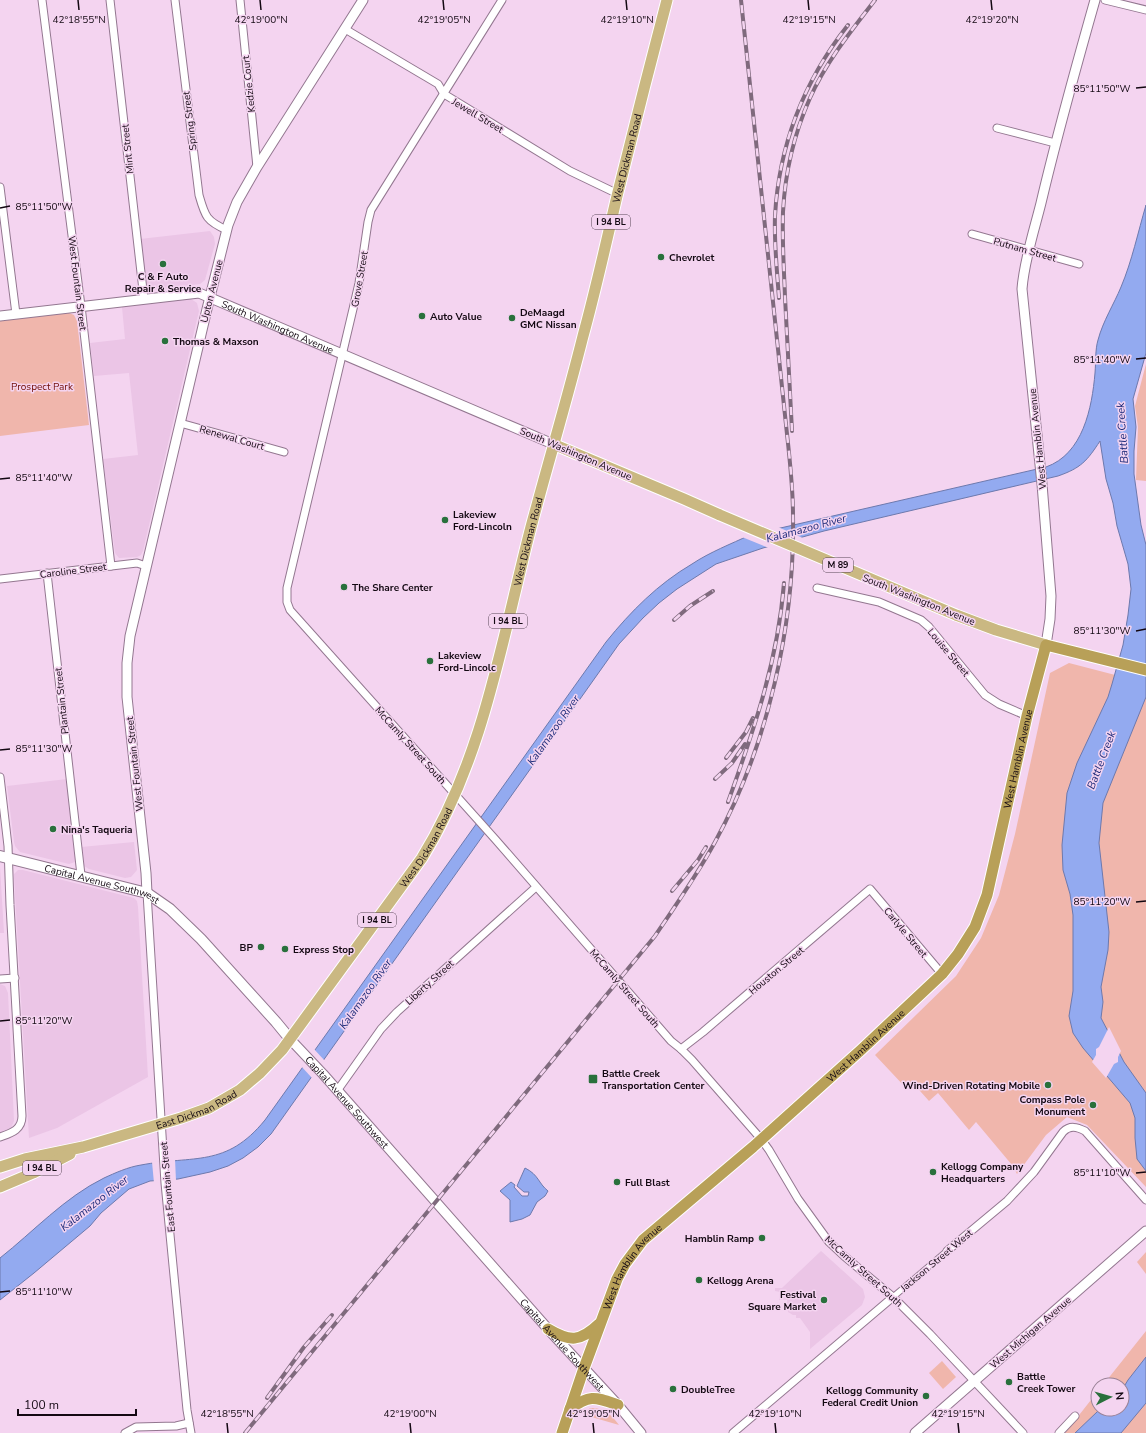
<svg xmlns="http://www.w3.org/2000/svg" width="1146" height="1433" font-family="'Nunito Sans',sans-serif">
<style>
.built{fill:#ebc5e6}
.green{fill:#f0b6ac}
.water{fill:#93aaf0;stroke:#6d79ad}
.pier{fill:#f4d4f0}
.lines{fill:none;stroke-linecap:round;stroke-linejoin:round}
.pedestrian-casing{stroke:#937790;stroke-width:7}
.minor-casing{stroke:#937790;stroke-width:9}
.tertiary-casing{stroke:#937790;stroke-width:11}
.secondary-casing{stroke:#937790;stroke-width:12}
.primary-casing{stroke:#fff;stroke-width:13}
.trunk-casing{stroke:#fff;stroke-width:13}
.pedestrian{stroke:#fff;stroke-width:5}
.minor{stroke:#fff;stroke-width:7}
.tertiary{stroke:#fff;stroke-width:9}
.secondary{stroke:#fff;stroke-width:10}
.primary{stroke:#cab882;stroke-width:11}
.trunk{stroke:#b8a058;stroke-width:11}
.rail-casing{stroke:#7f6a7d;stroke-width:4}
.rail{stroke:#f4d4f0;stroke-width:2.5;stroke-dasharray:8;stroke-linecap:butt}
.primary-bridge-casing{stroke:#fff;stroke-width:13;stroke-linecap:butt}
.primary-bridge{stroke:#cab882;stroke-width:11}
.ticks{fill:none;stroke:#130812;stroke-width:1.5}
.poi-dot{fill:#29703c;stroke:#f4d4f0;stroke-width:1.5}
.labels{text-anchor:middle;stroke-width:3;stroke-linejoin:round;paint-order:stroke}
.shield{fill:#f4d4f0;stroke:#564555;stroke-width:1}
.shield-label{font-size:9px;font-weight:bold;fill:#130812}
.street-label{font-size:10px;fill:#130812;stroke:#f4d4f0}
.poi-label{font-size:10px;font-weight:bold;fill:#130812;stroke:#f4d4f0;text-anchor:start}
.park-label{font-size:10px;fill:#710d06;stroke:#f4d4f0}
.water-label{font-size:11px;font-style:italic;fill:#1e2c7a;stroke:#f4d4f0}
.ticks-label{font-size:10px;text-anchor:middle;fill:#130812;stroke:#f4d4f0;stroke-width:3;stroke-linejoin:round;paint-order:stroke}
</style>
<rect width="100%" height="100%" fill="#f4d4f0"/>
<g class="built">
<path d="M 210,231 L 214,237 L 215,244 L 205,280 L 200,284 L 146,291 L 140,239 Z"/>
<path d="M 187,299 L 191,299 L 197,303 L 199,311 L 143,551 L 141,555 L 137,557 L 119,558 L 115,553 L 103,459 L 138,455 L 129,373 L 94,376 L 90,343 L 125,339 L 122,307 Z"/>
<path d="M 67,779 L 76,859 L 75,862 L 69,864 L 20,852 L 15,846 L 14,842 L 7,786 Z"/>
<path d="M 134,842 L 137,870 L 131,877 L 125,878 L 89,869 L 84,866 L 81,847 Z"/>
<path d="M 0,867 L 4,933 L 0,933 Z"/>
<path d="M 18,870 L 23,870 L 134,898 L 137,901 L 138,907 L 148,1077 L 57,1128 L 29,1138 L 14,877 L 14,874 Z"/>
<path d="M 0,984 L 5,986 L 8,993 L 14,1121 L 11,1128 L 0,1132 Z"/>
<path d="M 821,1251 L 863,1289 L 865,1297 L 862,1305 L 810,1349 L 810,1332 L 800,1318 L 796,1318 L 796,1315 L 793,1315 L 788,1312 L 787,1300 L 779,1300 L 780,1292 L 775,1291 L 775,1288 L 782,1288 Z"/>
</g>
<g class="green">
<path d="M 69,313 L 74,315 L 77,321 L 89,425 L 0,436 L 0,321 Z"/>
<path d="M 1146,364 L 1146,481 L 1136,480 L 1138,427 L 1135,406 Z"/>
<path d="M 1069,663 L 1146,683 L 1146,1187 L 1087,1125 L 1067,1117 L 1046,1135 L 1017,1174 L 1012,1165 L 976,1122 L 969,1130 L 938,1093 L 929,1101 L 912,1082 L 906,1088 L 875,1055 L 956,976 L 981,938 L 999,895 L 1015,834 L 1050,673 Z"/>
<path d="M 1146,1252 L 1146,1274 L 1137,1262 Z"/>
<path d="M 1146,1331 L 1146,1433 L 1065,1433 L 1098,1391 L 1098,1409 L 1122,1409 L 1122,1385 L 1103,1385 Z"/>
<path d="M 942,1361 L 956,1377 L 943,1389 L 929,1373 Z"/>
<path d="M 590,1408 C 603,1407 612,1415 619,1425 L 588,1416 L 585,1413 Z"/>
</g>
<g class="water">
<path d="M 1146,205 L 1146,353 L 1133,399 L 1136,427 L 1134,451 L 1134,474 L 1141,525 L 1146,545 L 1146,697 L 1103,803 L 1099,843 L 1109,932 L 1108,950 L 1101,987 L 1103,1002 L 1101,1018 L 1124,1062 L 1146,1093 L 1146,1171 L 1137,1159 L 1135,1138 L 1135,1118 L 1130,1103 L 1083,1048 L 1073,1033 L 1069,1016 L 1073,991 L 1073,915 L 1070,894 L 1063,870 L 1062,845 L 1067,793 L 1077,763 L 1108,697 L 1112,684 L 1123,645 L 1128,615 L 1131,589 L 1128,564 L 1117,526 L 1113,503 L 1106,479 L 1100,441 C 1087,461 1081,468 1058,476 L 824,531 L 763,548 L 716,564 L 677,589 L 659,603 L 643,618 L 619,644 L 585,692 L 271,1134 L 258,1147 L 243,1158 L 228,1166 L 210,1172 L 178,1179 L 150,1181 L 129,1189 L 101,1213 L 90,1226 L 34,1273 L 0,1300 L 0,1258 C 33,1232 65,1197 104,1178 C 115,1173 128,1167 141,1165 C 194,1155 226,1168 265,1120 L 606,642 C 631,611 658,584 692,564 C 710,552 731,544 750,535 L 1046,467 C 1083,454 1092,408 1095,373 C 1096,362 1095,350 1098,340 C 1103,321 1114,304 1121,287 C 1132,261 1138,232 1146,205 Z"/>
<path d="M 525,1168 C 539,1175 538,1183 548,1191 L 545,1196 L 537,1202 L 530,1215 L 522,1219 L 510,1222 L 510,1200 L 500,1191 L 511,1182 L 515,1185 L 514,1187 L 522,1196 L 528,1196 L 529,1192 L 524,1192 L 517,1186 Z"/>
<path d="M 1146,1357 L 1146,1403 L 1121,1433 L 1075,1433 L 1098,1411 L 1102,1409 L 1122,1409 L 1122,1390 L 1128,1380 Z"/>
</g>
<g class="pier">
<path d="M 778,527 L 805,539 L 769,548 L 742,537 L 750,533 Z"/>
<path d="M 1109,1027 L 1121,1051 L 1118,1057 L 1118,1062 L 1114,1064 L 1106,1078 L 1092,1062 L 1096,1055 L 1096,1049 L 1099,1047 Z"/>
<path d="M 313,1048 L 325,1061 L 312,1078 L 301,1066 Z"/>
<path d="M 175,1159 L 176,1181 L 154,1183 L 152,1162 Z"/>
</g>
<g class="lines">
<defs>
<path id="pedestrian" d="M 893,1297 L 947,1251"/>
<g id="minor">
<path d="M 42,0 L 81,306 L 111,566"/>
<path d="M 110,0 L 144,299"/>
<path d="M 175,0 L 199,195 C 205,216 206,221 227,230"/>
<path d="M 240,0 L 257,167"/>
<path d="M 502,0 L 371,210 L 368,222 L 359,283 L 353,309 L 287,588 L 287,602 L 290,610 L 495,839 L 671,1041 L 681,1049 L 692,1060 L 761,1139 L 769,1150 L 798,1199 L 829,1242 L 844,1256 L 893,1297 L 930,1334 L 1023,1433"/>
<path d="M 1105,0 L 1146,10"/>
<path d="M 345,29 L 438,84 L 444,94 L 570,171 L 618,194"/>
<path d="M 997,128 L 1055,143"/>
<path d="M 0,187 L 16,314"/>
<path d="M 972,234 L 1079,264"/>
<path d="M 180,423 L 284,452"/>
<path d="M 47,573 L 81,875"/>
<path d="M 0,579 L 137,563 L 146,566"/>
<path d="M 817,588 L 879,602 L 921,620 L 929,627 L 985,695 L 999,704 L 1027,716"/>
<path d="M 0,777 L 8,846 L 10,905 L 22,1116 C 22,1130 11,1133 0,1137"/>
<path d="M 147,893 L 165,1183 L 187,1410 L 191,1433"/>
<path d="M 0,979 L 15,978"/>
<path d="M 681,1049 L 703,1032 L 870,889 L 942,974"/>
<path d="M 337,1091 L 381,1029 L 397,1012 L 536,887"/>
<path d="M 947,1251 L 1007,1201 L 1034,1172 L 1063,1132 C 1070,1125 1077,1127 1085,1131 L 1146,1200"/>
<path d="M 125,1433 L 136,1427 L 176,1426 L 189,1423"/>
<path d="M 733,1433 L 893,1297"/>
<path d="M 1059,1433 L 1075,1416"/>
</g>
<g id="tertiary">
<path id="s1" d="M 0,316 L 199,293 L 553,444"/>
<path d="M 1046,645 L 1050,619 L 1051,596 L 1042,484 L 1022,289 C 1024,261 1034,231 1041,203 C 1057,135 1076,67 1095,0"/>
<path d="M 147,893 L 146,873 L 127,697 L 127,663 L 130,636 L 207,309 L 228,225 L 237,202 L 257,167 L 363,0"/>
<path id="s2" d="M 290,1039 L 323,1074 L 548,1329 L 618,1405 L 641,1433"/>
<path d="M 915,1433 L 1146,1231"/>
</g>
<g id="secondary">
<path id="s3" d="M 0,856 L 147,893 L 170,909 L 201,939 L 276,1022 L 290,1039"/>
</g>
<g id="primary">
<path d="M 553,444 L 684,499 L 720,515"/>
<path d="M 956,615 L 996,630 L 1046,645"/>
<path id="s4" d="M 0,1167 L 25,1159 L 83,1147 L 181,1118 L 209,1108 L 240,1090 L 260,1073 L 282,1050 L 422,858 C 484,757 502,639 531,527 C 548,463 567,400 583,336 C 596,289 606,243 617,196 C 633,131 650,65 667,0"/>
<path d="M 0,1187 L 33,1173 L 70,1154"/>
</g>
<g id="trunk">
<path d="M 548,1329 C 570,1342 580,1342 599,1324"/>
<path d="M 570,1409 C 590,1394 595,1397 618,1405"/>
<path id="s5" d="M 562,1433 L 584,1368 L 617,1279 L 625,1264 L 643,1240 L 753,1147 L 861,1050 L 942,974 L 958,954 L 975,927 L 987,895 L 1027,716 L 1046,645 L 1146,670"/>
</g>
</defs>
<use href="#pedestrian" class="pedestrian-casing"/>
<use href="#minor" class="minor-casing"/>
<use href="#tertiary" class="tertiary-casing"/>
<use href="#secondary" class="secondary-casing"/>
<use href="#primary" class="primary-casing"/>
<use href="#trunk" class="trunk-casing"/>
<use href="#pedestrian" class="pedestrian"/>
<use href="#minor" class="minor"/>
<use href="#tertiary" class="tertiary"/>
<use href="#secondary" class="secondary"/>
<use href="#primary" class="primary"/>
<use href="#trunk" class="trunk"/>
<defs>
<g id="rail">
<path d="M 779,298 C 777,271 774,243 775,216 C 779,144 804,81 848,25"/>
<path d="M 792,431 C 790,386 787,342 785,297 C 784,269 782,241 783,212 C 785,173 794,134 810,98 C 826,62 851,31 875,0"/>
<path d="M 674,620 L 690,606 L 713,591"/>
<path d="M 726,758 L 746,732 L 753,718"/>
<path d="M 715,779 L 732,763 L 745,744"/>
<path d="M 728,802 C 754,730 778,660 784,583"/>
<path d="M 672,891 L 698,860 L 706,847"/>
<path d="M 267,1398 L 304,1347 L 332,1315"/>
<path d="M 245,1433 L 655,936 C 676,905 697,875 715,842 C 768,745 795,625 793,515 C 793,488 790,461 787,434 L 741,0"/>
</g>
</defs>
<use href="#rail" class="rail-casing"/>
<use href="#rail" class="rail"/>
<defs>
<path id="primary-bridge" d="M 720,515 L 956,615"/>
</defs>
<use href="#primary-bridge" class="primary-bridge-casing"/>
<use href="#primary-bridge" class="primary-bridge"/>
</g>
<path class="ticks" d="M 78,0 L 79,10M 260,0 L 261,10M 443,0 L 444,10M 626,0 L 627,10M 808,0 L 809,10M 991,0 L 992,10M 1136,88 L 1146,87M 0,208 L 10,206M 1136,359 L 1146,358M 0,479 L 10,478M 1136,631 L 1146,629M 0,750 L 10,749M 1136,902 L 1146,901M 0,1021 L 10,1020M 1136,1173 L 1146,1172M 0,1292 L 10,1291M 227,1423 L 228,1433M 410,1423 L 411,1433M 593,1423 L 594,1433M 775,1423 L 776,1433M 958,1423 L 959,1433"/>
<g class="poi-dot">
<circle cx="661" cy="257" r="4"/>
<circle cx="163" cy="264" r="4"/>
<circle cx="422" cy="316" r="4"/>
<circle cx="512" cy="318" r="4"/>
<circle cx="165" cy="341" r="4"/>
<circle cx="445" cy="520" r="4"/>
<circle cx="344" cy="587" r="4"/>
<circle cx="430" cy="661" r="4"/>
<circle cx="53" cy="829" r="4"/>
<circle cx="261" cy="947" r="4"/>
<circle cx="285" cy="949" r="4"/>
<rect x="588" y="1074" width="10" height="10" rx="2"/>
<circle cx="1048" cy="1085" r="4"/>
<circle cx="1093" cy="1105" r="4"/>
<circle cx="933" cy="1172" r="4"/>
<circle cx="617" cy="1182" r="4"/>
<circle cx="762" cy="1238" r="4"/>
<circle cx="699" cy="1280" r="4"/>
<circle cx="824" cy="1300" r="4"/>
<circle cx="1009" cy="1382" r="4"/>
<circle cx="673" cy="1389" r="4"/>
<circle cx="926" cy="1396" r="4"/>
</g>
<g class="labels">
<g class="shield">
<rect x="592" y="215" width="38" height="14" rx="3"/>
<rect x="823" y="558" width="30" height="14" rx="3"/>
<rect x="489" y="614" width="38" height="14" rx="3"/>
<rect x="358" y="913" width="38" height="14" rx="3"/>
<rect x="23" y="1161" width="38" height="14" rx="3"/>
</g>
<g class="shield-label">
<text x="611" y="225">I 94 BL</text>
<text x="838" y="568">M 89</text>
<text x="508" y="624">I 94 BL</text>
<text x="377" y="923">I 94 BL</text>
<text x="42" y="1171">I 94 BL</text>
</g>
<g class="street-label">
<text transform="translate(248 84) rotate(-96)" y="4">Kedzie Court</text>
<text transform="translate(478 115) rotate(31)" y="4">Jewell Street</text>
<text transform="translate(189 121) rotate(-97)" y="4">Spring Street</text>
<text transform="translate(127 149) rotate(-96)" y="4">Mint Street</text>
<text dy="4" stroke="none"><textPath href="#s4" startOffset="1280">West Dickman Road</textPath></text>
<text transform="translate(1025 249) rotate(16)" y="4">Putnam Street</text>
<text transform="translate(359 279) rotate(-80)" y="4">Grove Street</text>
<text transform="translate(78 283) rotate(83)" y="4">West Fountain Street</text>
<text transform="translate(211 291) rotate(-76)" y="4">Upton Avenue</text>
<text dy="4" stroke="none"><textPath href="#s1" startOffset="286">South Washington Avenue</textPath></text>
<text transform="translate(232 437) rotate(16)" y="4">Renewal Court</text>
<text transform="translate(1037 439) rotate(-96)" y="4">West Hamblin Avenue</text>
<text transform="translate(576 453) rotate(23)" y="4">South Washington Avenue</text>
<text dy="4" stroke="none"><textPath href="#s4" startOffset="884">West Dickman Road</textPath></text>
<text transform="translate(73 570) rotate(-7)" y="4">Caroline Street</text>
<text transform="translate(919 599) rotate(22)" y="4">South Washington Avenue</text>
<text transform="translate(949 652) rotate(50)" y="4">Louise Street</text>
<text transform="translate(61 701) rotate(-96)" y="4">Plantain Street</text>
<text transform="translate(411 745) rotate(48)" y="4">McCamly Street South</text>
<text dy="4" stroke="none"><textPath href="#s5" startOffset="842">West Hamblin Avenue</textPath></text>
<text transform="translate(134 764) rotate(-96)" y="4">West Fountain Street</text>
<text dy="4" stroke="none"><textPath href="#s4" startOffset="560">West Dickman Road</textPath></text>
<text dy="4" stroke="none"><textPath href="#s3" startOffset="106">Capital Avenue Southwest</textPath></text>
<text transform="translate(906 932) rotate(50)" y="4">Carlyle Street</text>
<text transform="translate(776 970) rotate(-40)" y="4">Houston Street</text>
<text transform="translate(429 982) rotate(-42)" y="4">Liberty Street</text>
<text transform="translate(625 988) rotate(49)" y="4">McCamly Street South</text>
<text dy="4" stroke="none"><textPath href="#s5" startOffset="506">West Hamblin Avenue</textPath></text>
<text dy="4" stroke="none"><textPath href="#s2" startOffset="85">Capital Avenue Southwest</textPath></text>
<text dy="4" stroke="none"><textPath href="#s4" startOffset="205">East Dickman Road</textPath></text>
<text transform="translate(167 1187) rotate(-95)" y="4">East Fountain Street</text>
<text transform="translate(936 1260) rotate(-40)" y="4">Jackson Street West</text>
<text dy="4" stroke="none"><textPath href="#s5" startOffset="182">West Hamblin Avenue</textPath></text>
<text transform="translate(864 1271) rotate(42)" y="4">McCamly Street South</text>
<text transform="translate(1030 1332) rotate(-41)" y="4">West Michigan Avenue</text>
<text dy="4" stroke="none"><textPath href="#s2" startOffset="409">Capital Avenue Southwest</textPath></text>
</g>
<g class="poi-label">
<text x="669" y="261">Chevrolet</text>
<text x="163" y="280" text-anchor="middle">C &amp; F Auto<tspan x="163" dy="12">Repair &amp; Service</tspan></text>
<text x="520" y="316">DeMaagd<tspan x="520" dy="12">GMC Nissan</tspan></text>
<text x="430" y="320">Auto Value</text>
<text x="173" y="345">Thomas &amp; Maxson</text>
<text x="453" y="518">Lakeview<tspan x="453" dy="12">Ford-Lincoln</tspan></text>
<text x="352" y="591">The Share Center</text>
<text x="438" y="659">Lakeview<tspan x="438" dy="12">Ford-Lincolc</tspan></text>
<text x="61" y="833">Nina's Taqueria</text>
<text x="253" y="951" text-anchor="end">BP</text>
<text x="293" y="953">Express Stop</text>
<text x="602" y="1077">Battle Creek<tspan x="602" dy="12">Transportation Center</tspan></text>
<text x="1040" y="1089" text-anchor="end">Wind-Driven Rotating Mobile</text>
<text x="1085" y="1103" text-anchor="end">Compass Pole<tspan x="1085" dy="12">Monument</tspan></text>
<text x="941" y="1170">Kellogg Company<tspan x="941" dy="12">Headquarters</tspan></text>
<text x="625" y="1186">Full Blast</text>
<text x="754" y="1242" text-anchor="end">Hamblin Ramp</text>
<text x="707" y="1284">Kellogg Arena</text>
<text x="816" y="1298" text-anchor="end">Festival<tspan x="816" dy="12">Square Market</tspan></text>
<text x="1017" y="1380">Battle<tspan x="1017" dy="12">Creek Tower</tspan></text>
<text x="681" y="1393">DoubleTree</text>
<text x="918" y="1394" text-anchor="end">Kellogg Community<tspan x="918" dy="12">Federal Credit Union</tspan></text>
</g>
<g class="park-label">
<text x="42" y="390">Prospect Park</text>
</g>
<g class="water-label">
<text transform="translate(1122 433) rotate(-94)" y="4">Battle Creek</text>
<text transform="translate(806 528) rotate(-15)" y="4">Kalamazoo River</text>
<text transform="translate(553 730) rotate(-55)" y="4">Kalamazoo River</text>
<text transform="translate(1101 760) rotate(-69)" y="4">Battle Creek</text>
<text transform="translate(365 994) rotate(-55)" y="4">Kalamazoo River</text>
<text transform="translate(94 1203) rotate(-38)" y="4">Kalamazoo River</text>
</g>
</g>
<g class="ticks-label">
<text x="79" y="23">42°18'55"N</text>
<text x="261" y="23">42°19'00"N</text>
<text x="444" y="23">42°19'05"N</text>
<text x="627" y="23">42°19'10"N</text>
<text x="809" y="23">42°19'15"N</text>
<text x="992" y="23">42°19'20"N</text>
<text x="1102" y="92">85°11'50"W</text>
<text x="44" y="210">85°11'50"W</text>
<text x="1102" y="363">85°11'40"W</text>
<text x="44" y="481">85°11'40"W</text>
<text x="1102" y="634">85°11'30"W</text>
<text x="44" y="752">85°11'30"W</text>
<text x="1102" y="905">85°11'20"W</text>
<text x="44" y="1024">85°11'20"W</text>
<text x="1102" y="1176">85°11'10"W</text>
<text x="44" y="1295">85°11'10"W</text>
<text x="227" y="1417">42°18'55"N</text>
<text x="410" y="1417">42°19'00"N</text>
<text x="593" y="1417">42°19'05"N</text>
<text x="775" y="1417">42°19'10"N</text>
<text x="958" y="1417">42°19'15"N</text>
</g>
<g transform="translate(1110 1397) rotate(84)"><circle r="19" fill="#f4d4f0" stroke="#9a8297"/>
<path d="M0-3L7 15L0 10L-7 15Z" fill="#29703c"/>
<text y="-6" font-size="11" font-weight="bold" text-anchor="middle" fill="#130812">N</text>
</g>
<path d="M18 1409v6h118v-6" fill="none" stroke="#130812" stroke-width="2"/>
<text x="24" y="1409" font-size="12" fill="#130812" stroke="#f4d4f0" stroke-width="3" paint-order="stroke">100 m</text>
</svg>
